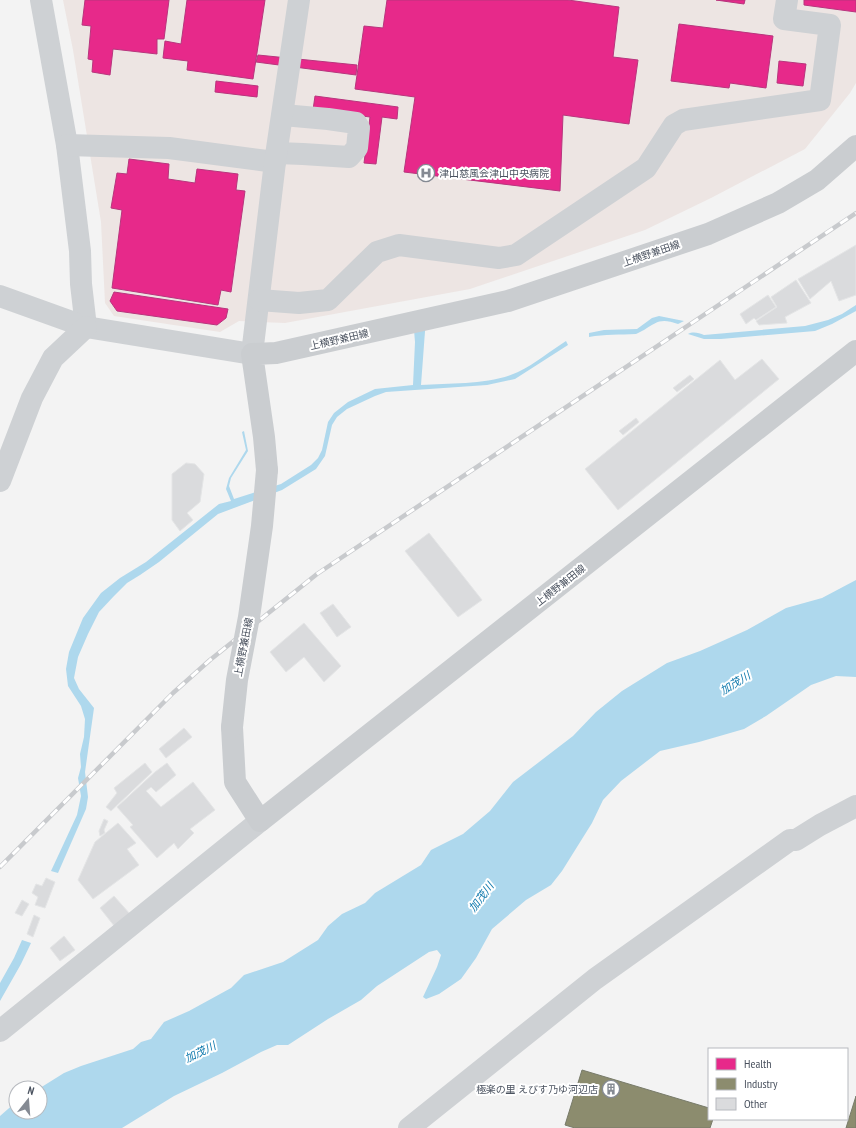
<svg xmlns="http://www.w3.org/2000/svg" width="856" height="1128" font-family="'PT Sans Narrow','Noto Sans JP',sans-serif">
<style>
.medical{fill:#ede5e3}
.water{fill:#aed8ed}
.health{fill:#e7298a;stroke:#b8357d}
.industry{fill:#8c8c6e;stroke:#787b6a}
.building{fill:#dadbdd;stroke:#e4e5e6}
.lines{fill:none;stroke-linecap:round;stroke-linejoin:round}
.minor{stroke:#ced1d4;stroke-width:22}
.major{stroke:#cacdd0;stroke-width:22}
.rail-casing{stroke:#c8cacd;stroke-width:4.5}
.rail{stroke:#fff;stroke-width:3;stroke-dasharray:9;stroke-linecap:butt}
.major-bridge{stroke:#cacdd0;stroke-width:22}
.labels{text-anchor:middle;stroke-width:4;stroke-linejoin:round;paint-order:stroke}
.poi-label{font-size:10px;fill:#4a525f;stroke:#fff;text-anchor:start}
.street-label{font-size:10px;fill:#4a525f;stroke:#fff}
.water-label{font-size:11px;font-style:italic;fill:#0f79ad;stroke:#fff}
</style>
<rect width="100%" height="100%" fill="#f3f3f3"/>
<path class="medical" d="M 63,0 L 856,0 L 856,83 L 850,93 L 805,149 L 711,198 L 645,230 L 470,289 L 285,323 L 239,321 L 220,332 L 114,316 L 105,303 L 101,222 L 73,50 Z"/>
<g class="water">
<path d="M 856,305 L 856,311 L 832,324 L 815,331 L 721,339 L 704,339 L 688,334 C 693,331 699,333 704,335 L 805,326 L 828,320 L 842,314 Z"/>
<path d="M 659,316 L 684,321 L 678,324 C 662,318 657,321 644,330 C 641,331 639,333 636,334 C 620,335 605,334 589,337 L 589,333 L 604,330 L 637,329 L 652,318 Z"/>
<path d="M 413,318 L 426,318 L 421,385 C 451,383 490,385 518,372 C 535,364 550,351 566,341 L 568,345 L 515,379 L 487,385 L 386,392 L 375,396 L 347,409 L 337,417 L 332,425 L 325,456 L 316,469 L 282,490 L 218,514 L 159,562 L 140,575 L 127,583 L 114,596 L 99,612 L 88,634 L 78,657 L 74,678 L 79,689 L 94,708 L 85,772 L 88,797 L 86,809 L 58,873 L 51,871 L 77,815 L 81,796 L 78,778 L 81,767 L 80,754 L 84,737 L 85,719 L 81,706 L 68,686 L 66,669 L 69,652 L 83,618 L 101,593 L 120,578 L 146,562 L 219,504 L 231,501 L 226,489 L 229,478 L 246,450 L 242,432 L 244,431 L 248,451 L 231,478 L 229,486 L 234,499 L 281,484 L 311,465 L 318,458 L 322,450 L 328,422 L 334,413 L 348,402 L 375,389 L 413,385 L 415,342 Z"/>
<path d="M 856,580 L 856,677 L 836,676 L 811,685 L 766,716 L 744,729 L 699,742 L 660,751 L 621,781 L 603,800 L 592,823 L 562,871 L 551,885 L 526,900 L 492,929 L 476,958 L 461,979 L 439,994 L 426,999 L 423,997 L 437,967 L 441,955 L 437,950 L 429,952 L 377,986 L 361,1000 L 328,1019 L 288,1045 L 277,1045 L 261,1052 L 222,1073 L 174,1096 L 122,1128 L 0,1128 L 0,1116 L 16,1102 L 16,1112 L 40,1112 L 40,1088 L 64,1073 L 81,1066 L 133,1049 L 141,1042 L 151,1039 L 164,1022 L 189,1011 L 231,988 L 244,975 L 283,962 L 318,940 L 328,926 L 342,914 L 365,903 L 375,893 L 421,865 L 431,850 L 463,834 L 490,811 L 513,782 L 573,736 L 596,712 L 622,691 L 667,663 L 700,651 L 747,630 L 786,608 L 822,598 Z"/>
<path d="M 22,940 L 31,943 L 21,964 L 0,1001 L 0,983 L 14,958 Z"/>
</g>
<g class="health">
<path d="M 85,0 L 169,0 L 164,39 L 157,39 L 157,54 L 113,49 L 110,75 L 92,72 L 93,60 L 88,59 L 91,26 L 82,25 Z"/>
<path d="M 187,0 L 265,0 L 253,79 L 187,70 L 188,61 L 163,58 L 165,41 L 181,44 Z"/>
<path d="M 387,0 L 568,0 L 619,7 L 613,57 L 638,60 L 629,124 L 563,115 L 560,191 L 404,172 L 415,97 L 355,89 L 364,26 L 383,28 Z"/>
<path d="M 716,0 L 745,0 L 744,4 Z"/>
<path d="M 804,0 L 856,0 L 856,12 L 804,5 Z"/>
<path d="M 679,24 L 773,36 L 766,88 L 730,83 L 729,88 L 671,81 Z"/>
<path d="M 258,55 L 357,65 L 356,75 L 256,62 Z"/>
<path d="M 779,61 L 806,64 L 803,86 L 777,83 Z"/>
<path d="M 216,81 L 258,86 L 257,97 L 215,92 Z"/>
<path d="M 315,96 L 398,107 L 397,119 L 382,117 L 376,164 L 364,163 L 370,117 L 313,110 Z"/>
<path d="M 129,159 L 169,164 L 168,179 L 195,183 L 197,169 L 238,174 L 236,190 L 245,191 L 231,292 L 221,290 L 218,305 L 112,288 L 122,210 L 111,208 L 117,173 L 127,174 Z"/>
<path d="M 114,292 L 228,309 L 226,318 L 217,325 L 117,311 L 110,301 Z"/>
</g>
<g class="industry">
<path d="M 582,1070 L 709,1108 L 709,1119 L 713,1119 L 710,1128 L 575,1128 L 565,1125 Z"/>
<path d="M 856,1096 L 856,1128 L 846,1128 Z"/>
</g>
<g class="building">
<path d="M 856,245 L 856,295 L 839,301 L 831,281 L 810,299 L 798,279 Z"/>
<path d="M 796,280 L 811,303 L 785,317 L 787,323 L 759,325 L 756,321 L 777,307 L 771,297 Z"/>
<path d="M 768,295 L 776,307 L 756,320 L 754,318 L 746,324 L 740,314 Z"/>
<path d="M 762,359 L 779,379 L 618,510 L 585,469 L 720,360 L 735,380 Z"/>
<path d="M 690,375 L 694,379 L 677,392 L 673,388 Z"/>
<path d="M 636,418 L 639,422 L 623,435 L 619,431 Z"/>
<path d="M 186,463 L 195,464 L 204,474 L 200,502 L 187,513 L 193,520 L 180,531 L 172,520 L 172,474 Z"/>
<path d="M 429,533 L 482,600 L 458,617 L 405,551 Z"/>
<path d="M 333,604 L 351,627 L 337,637 L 320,613 Z"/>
<path d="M 304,623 L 341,666 L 324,682 L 304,657 L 286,672 L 270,652 Z"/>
<path d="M 184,728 L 192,737 L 166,758 L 159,749 Z"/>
<path d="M 145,763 L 152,772 L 111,811 L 106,807 L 117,793 L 114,788 Z"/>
<path d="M 167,763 L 176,775 L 156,792 L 151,787 L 146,791 L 161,807 L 193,782 L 215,810 L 190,829 L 194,833 L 178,849 L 174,843 L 157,858 L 130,827 L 133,825 L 117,807 L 155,772 Z"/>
<path d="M 104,819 L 108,821 L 104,830 L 105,833 L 100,836 L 99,831 Z"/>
<path d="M 118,823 L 136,843 L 127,849 L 139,865 L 93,899 L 78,880 L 95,842 Z"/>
<path d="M 46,878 L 55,882 L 45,908 L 35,905 L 38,897 L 32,893 L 36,884 L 42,886 Z"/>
<path d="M 114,896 L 130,914 L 115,927 L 100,908 Z"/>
<path d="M 22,900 L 29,904 L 22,916 L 15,913 Z"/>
<path d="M 34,915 L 40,918 L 33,937 L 27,934 Z"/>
<path d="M 64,936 L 75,950 L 60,961 L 50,948 Z"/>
</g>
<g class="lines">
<g class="minor">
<path d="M 41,0 L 67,145 L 80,251 L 81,284 L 86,327"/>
<path d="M 67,145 L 169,148 L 275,162"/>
<path d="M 277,153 L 303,154 L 349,157 L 357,148 L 359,128 L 356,123 L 328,119 L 283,115"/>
<path d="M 0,296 L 86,327 L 252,354 L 275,162 L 299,0"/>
<path d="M 259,300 L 299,303 L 328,300 L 377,252 L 399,245 L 499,258 L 516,255 L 646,168 L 674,125 L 683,120 L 820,100 L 830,25 L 784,19 L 787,0"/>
<path d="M 0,481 L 32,398 L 53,358 L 86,327"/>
<path d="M 0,1031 L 260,821"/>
<path d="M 409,1128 L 595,979 L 790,840 L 796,840 L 820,825 L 856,806"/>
</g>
<g class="major">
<path d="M 267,470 L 264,437 L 252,354 L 276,353 L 508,301 L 708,234 L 778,203 L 817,180 L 856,146"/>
<path d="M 232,727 L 235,782 L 260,821 L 856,351"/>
</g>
<defs>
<path id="rail" d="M 0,867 L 173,693 L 210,660 L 317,574 L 856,213"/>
</defs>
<use href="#rail" class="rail-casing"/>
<use href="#rail" class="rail"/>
<path class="major-bridge" d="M 232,727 L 237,680 L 249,617 L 262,526 L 267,470"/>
</g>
<defs>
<symbol id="hospital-ring" viewBox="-11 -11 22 22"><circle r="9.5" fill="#fff" stroke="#858a93" stroke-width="1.5"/><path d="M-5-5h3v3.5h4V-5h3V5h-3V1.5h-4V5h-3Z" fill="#858a93"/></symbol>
<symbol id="building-ring" viewBox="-11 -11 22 22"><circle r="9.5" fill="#fff" stroke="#858a93" stroke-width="1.5"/><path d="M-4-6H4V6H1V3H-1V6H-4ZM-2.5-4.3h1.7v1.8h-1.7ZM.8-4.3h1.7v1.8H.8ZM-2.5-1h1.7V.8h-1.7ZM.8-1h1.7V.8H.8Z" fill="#858a93"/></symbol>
</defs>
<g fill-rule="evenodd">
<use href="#hospital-ring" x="416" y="163" width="20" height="20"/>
<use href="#building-ring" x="601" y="1079" width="20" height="20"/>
</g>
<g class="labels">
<g class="poi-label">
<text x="439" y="177">津山慈風会津山中央病院</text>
<text x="598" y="1093" text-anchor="end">極楽の里 えびす乃ゆ河辺店</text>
</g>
<g class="street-label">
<text transform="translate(651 253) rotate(-19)" y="4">上横野兼田線</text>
<text transform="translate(339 339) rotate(-13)" y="4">上横野兼田線</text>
<text transform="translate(560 585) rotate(-38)" y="4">上横野兼田線</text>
<text transform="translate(243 647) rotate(-79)" y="4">上横野兼田線</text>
</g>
<g class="water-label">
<text transform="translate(735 683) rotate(-31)" y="4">加茂川</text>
<text transform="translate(481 897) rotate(-53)" y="4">加茂川</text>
<text transform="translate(200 1052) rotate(-26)" y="4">加茂川</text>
</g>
</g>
<rect x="708" y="1048" width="140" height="72" fill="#ffffff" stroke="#b7babf"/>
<rect x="716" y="1058" width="20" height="12" fill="#e7298a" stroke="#b7babf"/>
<text x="744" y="1068" font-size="12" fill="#4a525f">Health</text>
<rect x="716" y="1078" width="20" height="12" fill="#8c8c6e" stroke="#b7babf"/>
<text x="744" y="1088" font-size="12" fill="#4a525f">Industry</text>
<rect x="716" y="1098" width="20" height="12" fill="#dadbdd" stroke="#b7babf"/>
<text x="744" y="1108" font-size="12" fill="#4a525f">Other</text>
<g transform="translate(28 1100) rotate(17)"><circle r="19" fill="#ffffff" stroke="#b7babf"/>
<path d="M0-3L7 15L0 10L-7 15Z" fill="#858a93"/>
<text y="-6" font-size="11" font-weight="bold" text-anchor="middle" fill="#4a525f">N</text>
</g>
</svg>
